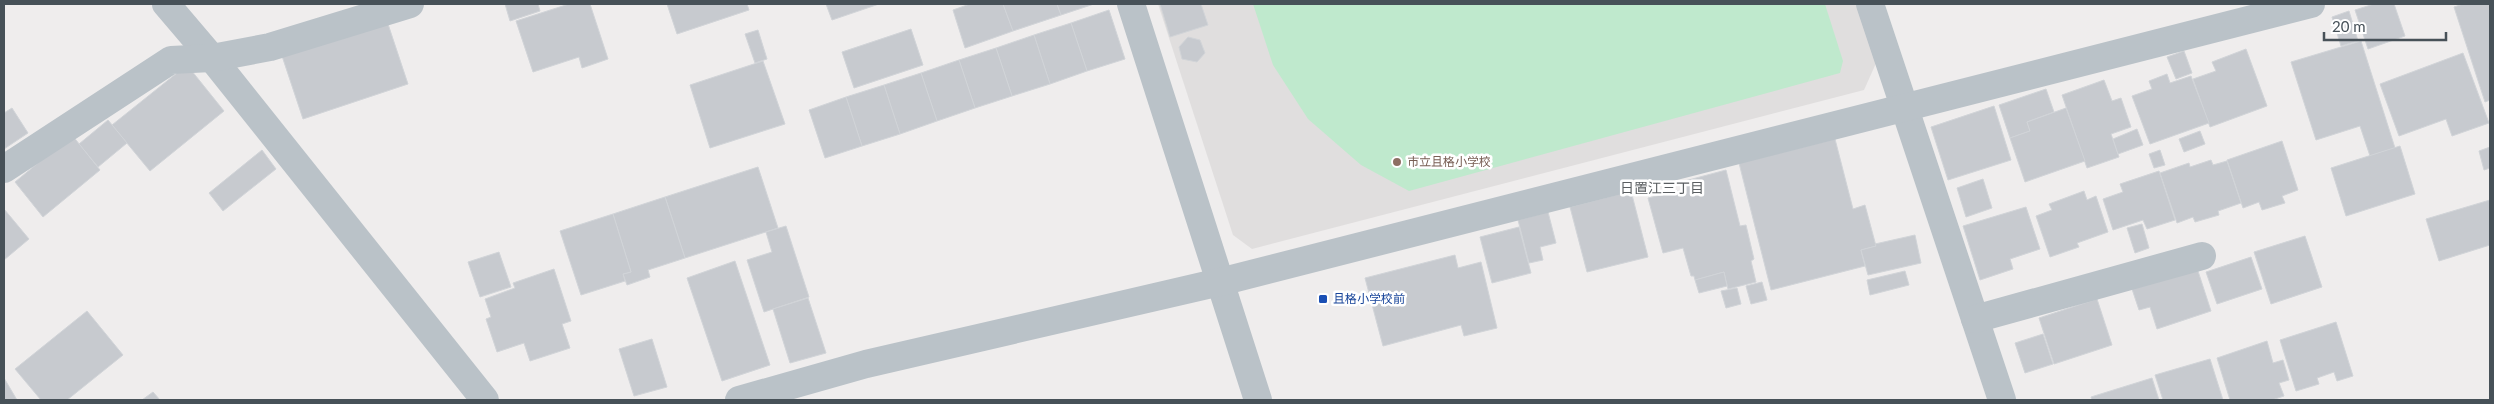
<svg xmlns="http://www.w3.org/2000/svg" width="2494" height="404" font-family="Lato,'Noto Sans JP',sans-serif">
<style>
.education{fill:#e0dede}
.pitch{fill:#bfe9cd}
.building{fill:#c7cacf;stroke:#d1d4d8}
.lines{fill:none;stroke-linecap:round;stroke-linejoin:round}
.minor{stroke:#bac2c8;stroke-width:28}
.education-dot{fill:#8d6e63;stroke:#fff;stroke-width:2}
.transit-dot{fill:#1a4fb4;stroke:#fff;stroke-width:2}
.labels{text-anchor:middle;stroke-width:5;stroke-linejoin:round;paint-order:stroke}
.education-label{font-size:12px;fill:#785e54;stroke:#fff;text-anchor:start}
.transit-label{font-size:12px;fill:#164399;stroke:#fff;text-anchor:start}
.neighbourhood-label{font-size:14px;fill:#5a5e61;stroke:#fff}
</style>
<rect width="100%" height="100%" fill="#efeded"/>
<path class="education" d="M 1158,4 L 1858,4 L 1877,61 L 1864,90 L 1252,249 L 1233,235 Z"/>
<path class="pitch" d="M 1253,4 L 1825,4 L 1843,61 L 1840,73 L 1409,191 L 1361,165 L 1308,119 L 1273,65 Z"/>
<g class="building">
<path d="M 505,4 L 538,4 L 540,11 L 510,21 Z"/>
<path d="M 569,4 L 590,4 L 608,59 L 582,68 L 579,57 L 533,72 L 516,21 Z"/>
<path d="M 667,4 L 747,4 L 749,10 L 677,34 Z"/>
<path d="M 826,4 L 879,4 L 832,20 Z"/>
<path d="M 970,4 L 1003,4 L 1013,31 L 965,48 L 953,10 Z"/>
<path d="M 1003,4 L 1057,4 L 1061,15 L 1013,31 Z"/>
<path d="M 1057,4 L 1094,4 L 1061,15 Z"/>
<path d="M 1160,4 L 1201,4 L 1208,25 L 1170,37 Z"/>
<path d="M 2374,4 L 2394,4 L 2405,36 L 2368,49 L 2355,10 Z"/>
<path d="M 2463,4 L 2490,4 L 2490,100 L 2485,102 L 2454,7 Z"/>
<path d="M 1109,10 L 1125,59 L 1087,71 L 1071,23 Z"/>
<path d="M 2349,11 L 2358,41 L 2341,46 L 2332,17 Z"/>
<path d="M 387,21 L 408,84 L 303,119 L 282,56 Z"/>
<path d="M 1071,23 L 1087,71 L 1050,84 L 1034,35 Z"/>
<path d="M 911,29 L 923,65 L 854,88 L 842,52 Z"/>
<path d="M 758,30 L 767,59 L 755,63 L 745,34 Z"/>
<path d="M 1034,35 L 1050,84 L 1012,96 L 996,48 Z"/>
<path d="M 1188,37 L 1200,40 L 1205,53 L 1197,62 L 1182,59 L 1179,47 Z"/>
<path d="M 2361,41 L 2395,148 L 2370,156 L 2360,126 L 2316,140 L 2291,62 Z"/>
<path d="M 996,48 L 1012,96 L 975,108 L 959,60 Z"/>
<path d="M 2246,49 L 2267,106 L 2210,127 L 2193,79 L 2216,71 L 2212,62 Z"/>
<path d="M 2184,51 L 2192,73 L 2176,79 L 2167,57 Z"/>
<path d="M 2463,53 L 2489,123 L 2452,136 L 2446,119 L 2399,136 L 2380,84 Z"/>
<path d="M 959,60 L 975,108 L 937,121 L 921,73 Z"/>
<path d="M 763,61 L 785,124 L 710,148 L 690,85 Z"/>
<path d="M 187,65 L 224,111 L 150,171 L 112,125 Z"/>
<path d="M 921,73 L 937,121 L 900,134 L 884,85 Z"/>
<path d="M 2167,74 L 2170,83 L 2191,76 L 2209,123 L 2150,144 L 2132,96 L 2152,89 L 2149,81 Z"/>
<path d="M 2104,80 L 2112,101 L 2121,98 L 2131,127 L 2111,134 L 2119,157 L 2087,168 L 2062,95 Z"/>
<path d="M 884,85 L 900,134 L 862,146 L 846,97 Z"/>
<path d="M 2046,89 L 2054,112 L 2027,122 L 2030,131 L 2010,138 L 1999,105 Z"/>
<path d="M 846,97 L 862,146 L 825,158 L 809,110 Z"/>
<path d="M 1994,106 L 2011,160 L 1948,180 L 1931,127 Z"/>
<path d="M 12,108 L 28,133 L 4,149 L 4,113 Z"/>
<path d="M 2066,108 L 2085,161 L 2025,182 L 2010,138 L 2030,131 L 2027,122 Z"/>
<path d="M 108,120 L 127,143 L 98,167 L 79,144 Z"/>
<path d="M 2137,129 L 2143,145 L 2118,154 L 2113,139 Z"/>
<path d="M 2200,131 L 2205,144 L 2184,152 L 2179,139 Z"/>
<path d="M 72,135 L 100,170 L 43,217 L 15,182 Z"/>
<path d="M 1835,139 L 1853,209 L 1865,205 L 1876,246 L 1861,250 L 1865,266 L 1771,290 L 1739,163 Z"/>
<path d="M 2282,141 L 2298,190 L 2282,196 L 2285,203 L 2262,210 L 2259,202 L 2243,208 L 2227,160 Z"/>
<path d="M 2400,146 L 2415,194 L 2346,216 L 2331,168 Z"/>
<path d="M 2490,147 L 2490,168 L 2484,170 L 2479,151 Z"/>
<path d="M 262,150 L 276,169 L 223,211 L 209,193 Z"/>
<path d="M 2160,150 L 2165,165 L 2154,168 L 2149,154 Z"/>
<path d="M 2211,160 L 2213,165 L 2227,161 L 2241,203 L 2218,211 L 2219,215 L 2195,222 L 2193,217 L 2177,223 L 2160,173 L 2189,163 L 2190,167 Z"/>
<path d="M 758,167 L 778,228 L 685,258 L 665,197 Z"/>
<path d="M 1726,170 L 1740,226 L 1746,225 L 1754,259 L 1751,261 L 1756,282 L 1728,289 L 1724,272 L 1695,280 L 1694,276 L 1691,276 L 1683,248 L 1663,253 L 1648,198 L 1683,190 L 1681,182 Z"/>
<path d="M 2159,171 L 2175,220 L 2147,229 L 2143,220 L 2113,230 L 2103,199 L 2123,192 L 2120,184 Z"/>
<path d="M 1983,179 L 1992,208 L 1966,217 L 1957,188 Z"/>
<path d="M 1631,191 L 1648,257 L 1587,272 L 1570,207 Z"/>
<path d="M 2084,191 L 2087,200 L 2096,196 L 2108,232 L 2077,243 L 2079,247 L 2050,257 L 2036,216 L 2052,210 L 2049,204 Z"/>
<path d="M 665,197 L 685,258 L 648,270 L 650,277 L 627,285 L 623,274 L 631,272 L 613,214 Z"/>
<path d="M 2490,200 L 2490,245 L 2439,261 L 2426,219 Z"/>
<path d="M 2026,207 L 2040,249 L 2010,259 L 2013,269 L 1980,280 L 1963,226 Z"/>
<path d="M 4,209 L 29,239 L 4,260 Z"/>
<path d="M 1548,212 L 1556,243 L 1540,247 L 1543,260 L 1529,263 L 1518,220 Z"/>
<path d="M 613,214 L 631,272 L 623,274 L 625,281 L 581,295 L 560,231 Z"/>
<path d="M 2142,224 L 2149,248 L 2135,253 L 2127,228 Z"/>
<path d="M 786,226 L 809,297 L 764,312 L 747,260 L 772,252 L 766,232 Z"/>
<path d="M 1519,227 L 1531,273 L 1492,283 L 1480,237 Z"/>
<path d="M 1915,235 L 1921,263 L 1868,275 L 1861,250 L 1876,246 L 1875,244 Z"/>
<path d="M 2305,236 L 2322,287 L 2271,304 L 2254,252 Z"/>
<path d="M 499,252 L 511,287 L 480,297 L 468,262 Z"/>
<path d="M 1455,255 L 1458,268 L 1481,262 L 1497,328 L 1464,336 L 1461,325 L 1383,346 L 1365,278 Z"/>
<path d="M 2251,257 L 2262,289 L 2217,304 L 2206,272 Z"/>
<path d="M 735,261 L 770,365 L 722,381 L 687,278 Z"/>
<path d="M 2197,268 L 2211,311 L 2157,329 L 2150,307 L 2139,310 L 2132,289 Z"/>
<path d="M 554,269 L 571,321 L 562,324 L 570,348 L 530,361 L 524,343 L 497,352 L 486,319 L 491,317 L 485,299 L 515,288 L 513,283 Z"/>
<path d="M 1905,271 L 1909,285 L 1870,295 L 1867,280 Z"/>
<path d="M 1724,272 L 1727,286 L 1699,293 L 1695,280 Z"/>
<path d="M 1762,282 L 1767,300 L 1751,304 L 1746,286 Z"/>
<path d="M 1737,288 L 1741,304 L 1726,308 L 1721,291 Z"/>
<path d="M 808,298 L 826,353 L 790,363 L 773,309 Z"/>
<path d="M 2097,299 L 2112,345 L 2054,364 L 2039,318 Z"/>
<path d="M 87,311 L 123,355 L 67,400 L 41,400 L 15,369 Z"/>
<path d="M 2336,322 L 2353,376 L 2337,381 L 2334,372 L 2317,378 L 2319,384 L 2296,391 L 2280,340 Z"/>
<path d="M 2043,334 L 2053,364 L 2025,373 L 2015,343 Z"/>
<path d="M 652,339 L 667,387 L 634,396 L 619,349 Z"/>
<path d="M 2267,341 L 2273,363 L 2283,360 L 2289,380 L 2279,383 L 2284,396 L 2272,400 L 2230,400 L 2217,358 Z"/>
<path d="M 2210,359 L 2223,400 L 2163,400 L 2155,375 Z"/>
<path d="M 4,378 L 17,400 L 4,400 Z"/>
<path d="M 2152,378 L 2159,400 L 2092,400 L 2091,397 Z"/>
<path d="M 153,392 L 160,400 L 142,400 Z"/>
</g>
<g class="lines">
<g class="minor">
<path d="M 166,4 L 212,58 L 485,400"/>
<path d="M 1131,4 L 1258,400"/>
<path d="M 1870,4 L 2002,400"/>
<path d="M 4,169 L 171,60 L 212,58 L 270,47 L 410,4"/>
<path d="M 1975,319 L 2202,256"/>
<path d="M 739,400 L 866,364 L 1220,282 L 2311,4"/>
</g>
</g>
<circle class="education-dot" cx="1397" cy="162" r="5"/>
<rect class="transit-dot" x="1318" y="294" width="10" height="10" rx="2.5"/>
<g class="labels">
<g class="education-label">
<text x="1407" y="166">市立且格小学校</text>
</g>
<g class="transit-label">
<text x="1333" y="303">且格小学校前</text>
</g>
<g class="neighbourhood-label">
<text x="1662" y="193">日置江三丁目</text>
</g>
</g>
<rect width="2494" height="404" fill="none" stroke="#475158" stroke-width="10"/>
<path d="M2324 32v8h122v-8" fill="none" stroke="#475158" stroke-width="2.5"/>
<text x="2332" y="32" font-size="15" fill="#475158" stroke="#ffffff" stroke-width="4" paint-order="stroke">20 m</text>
</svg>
